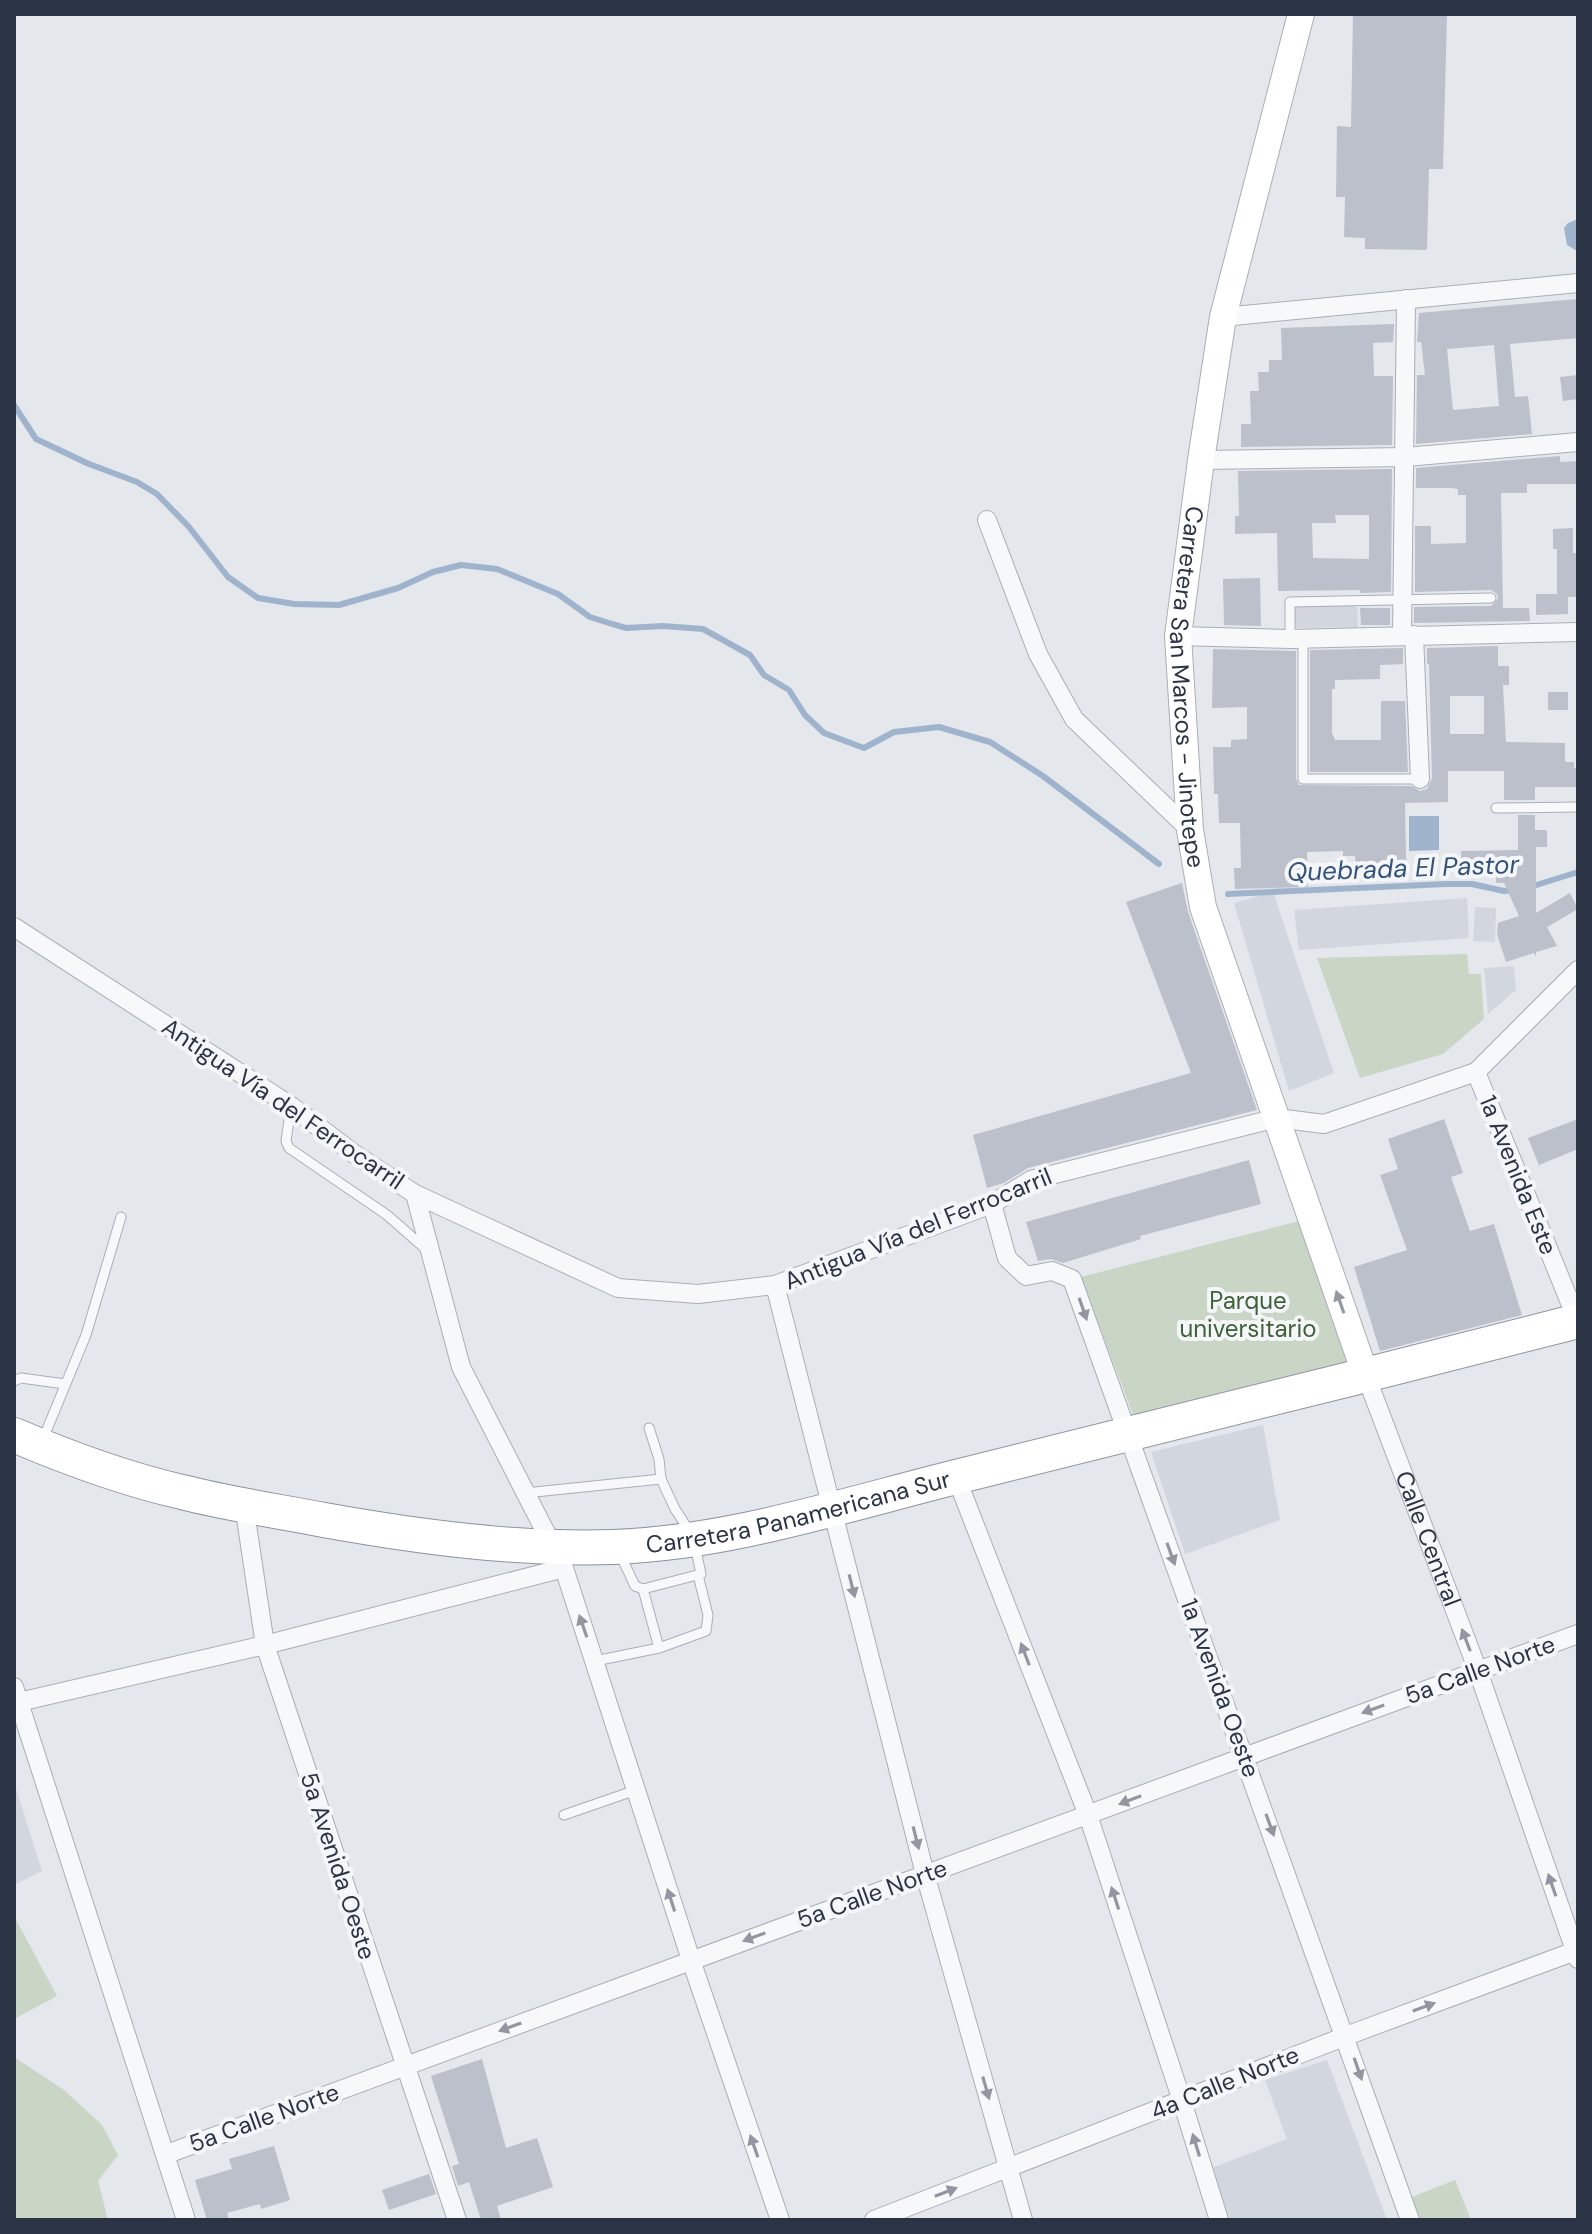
<svg xmlns="http://www.w3.org/2000/svg" width="1592" height="2234" font-family="'DM Sans',sans-serif">
<style>
.built{fill:#d2d6de}
.green{fill:#c9d6c5}
.water{fill:#9fb4cc}
.lines{fill:none;stroke-linecap:round;stroke-linejoin:round}
.stream{stroke:#9fb4cc;stroke-width:6}
.building{fill:#bbc0ca;fill-rule:evenodd}
.lane-casing{stroke:#a9aeb7;stroke-width:11}
.street-casing{stroke:#a9aeb7;stroke-width:20}
.secondary-casing{stroke:#a9aeb7;stroke-width:28}
.highway-casing{stroke:#8b94a3;stroke-width:36}
.lane{stroke:#f7f8fa;stroke-width:9}
.street{stroke:#f7f8fa;stroke-width:18}
.secondary{stroke:#fff;stroke-width:26}
.highway{stroke:#fff;stroke-width:34}
.oneway{fill:#959aa2}
.oneway2{fill:#9196a0}
.labels{text-anchor:middle;stroke-width:8;stroke-linejoin:round;paint-order:stroke}
.street-label{font-size:24px;fill:#2b3445;stroke:#f4f6f9}
.park-label{font-size:24px;fill:#3f6138;stroke:#f4f6f9}
.water-label{font-size:26px;font-style:italic;fill:#34527a;stroke:#f4f6f9}
</style>
<rect width="100%" height="100%" fill="#e4e7ec"/>
<g class="built">
<path d="M 1357,604 L 1358,627 L 1292,628 L 1292,605 Z"/>
<path d="M 1273,892 L 1334,1073 L 1289,1091 L 1234,903 Z"/>
<path d="M 1467,898 L 1469,938 L 1299,950 L 1294,910 Z"/>
<path d="M 1475,907 L 1496,908 L 1495,942 L 1473,941 Z"/>
<path d="M 1514,966 L 1516,990 L 1488,1014 L 1484,968 Z"/>
<path d="M 1263,1425 L 1280,1520 L 1185,1554 L 1151,1452 Z"/>
<path d="M 14,1782 L 42,1871 L 14,1885 Z"/>
<path d="M 1327,2060 L 1387,2220 L 1224,2220 L 1209,2169 L 1287,2139 L 1265,2080 Z"/>
</g>
<g class="green">
<path d="M 1467,954 L 1469,974 L 1481,974 L 1484,1019 L 1443,1054 L 1360,1078 L 1317,958 Z"/>
<path d="M 1303,1220 L 1353,1371 L 1135,1420 L 1081,1277 Z"/>
<path d="M 14,1916 L 57,1996 L 14,2019 Z"/>
<path d="M 14,2057 L 64,2090 L 102,2125 L 118,2155 L 98,2181 L 108,2220 L 14,2220 Z"/>
<path d="M 1455,2180 L 1471,2220 L 1418,2220 L 1409,2198 Z"/>
</g>
<g class="water">
<path d="M 1578,219 L 1578,251 L 1577,251 L 1567,245 L 1564,228 L 1568,223 Z"/>
<path d="M 1409,816 L 1439,816 L 1439,850 L 1409,851 Z"/>
</g>
<g class="lines">
<g class="stream">
<path d="M 14,405 L 36,439 L 89,464 L 137,482 L 157,494 L 189,527 L 228,577 L 258,598 L 294,604 L 339,605 L 398,588 L 433,572 L 461,565 L 497,569 L 558,594 L 590,617 L 609,623 L 626,628 L 663,626 L 703,629 L 750,655 L 764,675 L 789,690 L 805,715 L 824,733 L 864,748 L 894,732 L 939,727 L 990,742 L 1043,776 L 1159,864"/>
<path d="M 1530,887 L 1578,872"/>
<path d="M 1228,894 L 1446,884 L 1472,884 L 1504,891 L 1515,890"/>
</g>
</g>
<g class="building">
<path d="M 1353,14 L 1447,14 L 1443,169 L 1429,169 L 1427,250 L 1365,249 L 1365,238 L 1344,237 L 1345,197 L 1336,197 L 1337,126 L 1351,127 Z"/>
<path d="M 1578,299 L 1578,338 L 1510,344 L 1515,397 L 1528,396 L 1532,434 L 1416,444 L 1417,375 L 1425,375 L 1421,342 L 1417,342 L 1419,313 ZM 1494,345 L 1499,406 L 1453,410 L 1447,349 Z"/>
<path d="M 1394,324 L 1393,342 L 1373,343 L 1374,376 L 1393,376 L 1392,445 L 1241,447 L 1241,424 L 1251,424 L 1250,391 L 1259,391 L 1258,372 L 1269,372 L 1269,360 L 1282,360 L 1281,328 Z"/>
<path d="M 1578,375 L 1578,399 L 1563,401 L 1560,377 Z"/>
<path d="M 1560,456 L 1560,462 L 1578,461 L 1578,484 L 1527,484 L 1527,493 L 1501,493 L 1503,608 L 1529,608 L 1530,621 L 1414,623 L 1414,607 L 1491,606 L 1498,599 L 1497,594 L 1491,590 L 1415,592 L 1415,526 L 1431,526 L 1431,544 L 1466,543 L 1466,495 L 1458,495 L 1458,489 L 1451,488 L 1416,488 L 1416,468 Z"/>
<path d="M 1392,469 L 1391,592 L 1360,593 L 1360,590 L 1278,591 L 1277,533 L 1235,534 L 1235,516 L 1239,516 L 1238,471 ZM 1335,515 L 1369,515 L 1369,559 L 1313,558 L 1312,523 L 1336,523 Z"/>
<path d="M 1573,528 L 1573,553 L 1578,553 L 1578,597 L 1568,597 L 1568,614 L 1536,615 L 1536,594 L 1557,594 L 1557,549 L 1553,549 L 1553,529 Z"/>
<path d="M 1260,578 L 1261,626 L 1224,625 L 1223,579 Z"/>
<path d="M 1360,608 L 1390,608 L 1390,625 L 1361,625 Z"/>
<path d="M 1498,646 L 1498,666 L 1509,666 L 1509,685 L 1503,685 L 1506,742 L 1565,743 L 1565,762 L 1574,762 L 1574,768 L 1578,768 L 1578,787 L 1535,787 L 1535,800 L 1504,800 L 1504,771 L 1448,771 L 1448,802 L 1405,803 L 1406,860 L 1381,860 L 1381,877 L 1356,878 L 1355,856 L 1343,856 L 1343,851 L 1307,852 L 1308,887 L 1235,889 L 1234,868 L 1241,868 L 1240,823 L 1219,823 L 1218,794 L 1214,794 L 1213,747 L 1231,747 L 1231,740 L 1247,739 L 1247,707 L 1212,708 L 1213,649 L 1296,651 L 1296,779 L 1299,785 L 1411,786 L 1420,791 L 1427,789 L 1432,778 L 1429,664 L 1427,664 L 1427,648 ZM 1450,696 L 1484,696 L 1484,734 L 1450,734 Z"/>
<path d="M 1403,648 L 1403,664 L 1380,665 L 1380,679 L 1335,680 L 1335,689 L 1332,689 L 1332,733 L 1335,740 L 1381,740 L 1381,701 L 1405,701 L 1408,772 L 1310,772 L 1310,650 Z"/>
<rect x="1548" y="692" width="20" height="18"/>
<path d="M 1518,815 L 1535,815 L 1535,830 L 1547,830 L 1547,847 L 1536,847 L 1536,913 L 1570,893 L 1578,909 L 1547,927 L 1557,946 L 1536,952 L 1536,957 L 1534,953 L 1506,962 L 1497,934 L 1498,923 L 1519,916 L 1504,883 L 1496,883 L 1496,873 L 1462,873 L 1461,851 L 1518,850 Z"/>
<path d="M 1182,883 L 1188,912 L 1257,1110 L 1028,1168 L 1004,1183 L 987,1188 L 973,1135 L 1191,1073 L 1126,902 Z"/>
<path d="M 1444,1119 L 1463,1173 L 1451,1177 L 1470,1231 L 1494,1224 L 1522,1315 L 1380,1351 L 1354,1267 L 1407,1250 L 1380,1175 L 1398,1169 L 1388,1139 Z"/>
<path d="M 1578,1119 L 1578,1149 L 1539,1165 L 1528,1138 Z"/>
<path d="M 1249,1160 L 1261,1204 L 1140,1236 L 1141,1239 L 1063,1263 L 1051,1259 L 1038,1261 L 1026,1222 Z"/>
<path d="M 482,2059 L 506,2148 L 537,2138 L 553,2187 L 497,2206 L 501,2220 L 481,2220 L 469,2182 L 458,2186 L 452,2166 L 459,2164 L 431,2076 Z"/>
<path d="M 274,2146 L 290,2200 L 261,2209 L 260,2204 L 227,2213 L 229,2220 L 207,2220 L 195,2180 L 232,2169 L 229,2159 Z"/>
<path d="M 429,2174 L 436,2194 L 389,2210 L 382,2190 Z"/>
</g>
<g class="lines">
<defs>
<g id="lane">
<path d="M 1303,638 L 1303,779 L 1420,779"/>
<path d="M 1290,639 L 1290,602 L 1491,598"/>
<path d="M 1496,808 L 1578,807"/>
<path d="M 291,1106 L 286,1141 L 289,1148 L 387,1215 L 428,1251"/>
<path d="M 14,1381 L 21,1378 L 65,1384"/>
<path d="M 43,1439 L 86,1335 L 121,1217"/>
<path d="M 661,1479 L 675,1509 L 690,1532"/>
<path d="M 525,1493 L 661,1479 L 659,1459 L 649,1428"/>
<path d="M 620,1554 L 635,1586 L 643,1589 L 701,1574 L 695,1546"/>
<path d="M 643,1589 L 659,1648"/>
<path d="M 595,1661 L 659,1648 L 706,1631 L 708,1615 L 698,1575"/>
<path d="M 564,1815 L 636,1790"/>
</g>
<g id="street">
<path d="M 1223,317 L 1578,283"/>
<path d="M 1201,460 L 1406,457 L 1578,442"/>
<path d="M 987,520 L 1038,654 L 1074,719 L 1190,830"/>
<path d="M 1414,635 L 1420,779"/>
<path d="M 1178,636 L 1290,639 L 1578,632"/>
<path d="M 1402,636 L 1406,299"/>
<path d="M 14,927 L 291,1106 L 353,1153 L 415,1194 L 618,1288 L 698,1294 L 775,1285 L 992,1204 L 1031,1180 L 1277,1118 L 1324,1124 L 1476,1072 L 1578,970"/>
<path d="M 1476,1072 L 1578,1322"/>
<path d="M 415,1194 L 461,1367 L 564,1568 L 691,1960 L 780,2220"/>
<path d="M 992,1204 L 1007,1258 L 1026,1276 L 1052,1271 L 1072,1279 L 1410,2220"/>
<path d="M 775,1285 L 925,1874 L 1023,2220"/>
<path id="s1" d="M 1366,1376 L 1478,1671 L 1578,1959"/>
<path d="M 956,1477 L 1088,1815 L 1182,2101 L 1219,2220"/>
<path d="M 244,1505 L 265,1645 L 457,2220"/>
<path d="M 14,1687 L 186,2220"/>
<path d="M 19,1702 L 265,1645 L 564,1568"/>
<path d="M 167,2154 L 1578,1634"/>
<path d="M 874,2220 L 1346,2036 L 1578,1950"/>
</g>
<g id="secondary">
<path id="s2" d="M 1301,14 L 1223,317 L 1201,460 L 1178,636 L 1190,830 L 1203,907 L 1366,1376"/>
</g>
<g id="highway">
<path id="s3" d="M 14,1435 C 68,1458 125,1479 182,1492 C 229,1504 277,1511 324,1520 C 419,1537 516,1550 613,1547 C 732,1543 853,1502 968,1474 C 1171,1424 1375,1373 1578,1321"/>
</g>
</defs>
<use href="#lane" class="lane-casing"/>
<use href="#street" class="street-casing"/>
<use href="#secondary" class="secondary-casing"/>
<use href="#highway" class="highway-casing"/>
<use href="#lane" class="lane"/>
<use href="#street" class="street"/>
<use href="#secondary" class="secondary"/>
<use href="#highway" class="highway"/>
</g>
<defs><path id="oneway-solid" d="M-6-.8H1V-3.2L6.5 0L1 3.2V.8H-6Z" transform="scale(2)"/></defs>
<use class="oneway" href="#oneway-solid" transform="translate(1340 1302) rotate(-109)"/>
<g class="oneway2">
<use href="#oneway-solid" transform="translate(1083 1309) rotate(71)"/>
<use href="#oneway-solid" transform="translate(1171 1554) rotate(70)"/>
<use href="#oneway-solid" transform="translate(852 1586) rotate(76)"/>
<use href="#oneway-solid" transform="translate(583 1626) rotate(-109)"/>
<use href="#oneway-solid" transform="translate(1466 1640) rotate(-111)"/>
<use href="#oneway-solid" transform="translate(1025 1654) rotate(-111)"/>
<use href="#oneway-solid" transform="translate(1373 1709) rotate(160)"/>
<use href="#oneway-solid" transform="translate(1130 1800) rotate(159)"/>
<use href="#oneway-solid" transform="translate(1270 1825) rotate(70)"/>
<use href="#oneway-solid" transform="translate(916 1838) rotate(76)"/>
<use href="#oneway-solid" transform="translate(1552 1885) rotate(-109)"/>
<use href="#oneway-solid" transform="translate(1115 1898) rotate(-108)"/>
<use href="#oneway-solid" transform="translate(671 1900) rotate(-108)"/>
<use href="#oneway-solid" transform="translate(754 1937) rotate(160)"/>
<use href="#oneway-solid" transform="translate(1424 2007) rotate(-20)"/>
<use href="#oneway-solid" transform="translate(510 2027) rotate(160)"/>
<use href="#oneway-solid" transform="translate(1358 2069) rotate(71)"/>
<use href="#oneway-solid" transform="translate(986 2088) rotate(74)"/>
<use href="#oneway-solid" transform="translate(1196 2145) rotate(-107)"/>
<use href="#oneway-solid" transform="translate(754 2146) rotate(-109)"/>
<use href="#oneway-solid" transform="translate(946 2192) rotate(-21)"/>
</g>
<g class="labels">
<g class="street-label">
<text dy="8" stroke="none"><textPath href="#s2" startOffset="686">Carretera San Marcos - Jinotepe</textPath></text>
<text transform="translate(283 1104) rotate(34)" y="8">Antigua Vía del Ferrocarril</text>
<text transform="translate(1518 1175) rotate(68)" y="8">1a Avenida Este</text>
<text transform="translate(918 1229) rotate(-22)" y="8">Antigua Vía del Ferrocarril</text>
<text dy="8" stroke="none"><textPath href="#s3" startOffset="802">Carretera Panamericana Sur</textPath></text>
<text dy="8" stroke="none"><textPath href="#s1" startOffset="174">Calle Central</textPath></text>
<text transform="translate(1480 1670) rotate(-20)" y="8">5a Calle Norte</text>
<text transform="translate(1220 1688) rotate(70)" y="8">1a Avenida Oeste</text>
<text transform="translate(338 1866) rotate(72)" y="8">5a Avenida Oeste</text>
<text transform="translate(872 1894) rotate(-20)" y="8">5a Calle Norte</text>
<text transform="translate(1225 2083) rotate(-22)" y="8">4a Calle Norte</text>
<text transform="translate(264 2118) rotate(-20)" y="8">5a Calle Norte</text>
</g>
<g class="park-label">
<text x="1248" y="1309">Parque<tspan x="1248" dy="28">universitario</tspan></text>
</g>
<g class="water-label">
<text transform="translate(1403 868) rotate(-2)" y="9">Quebrada El Pastor</text>
</g>
</g>
<rect width="1592" height="2234" fill="none" stroke="#2b3445" stroke-width="32"/>
</svg>
